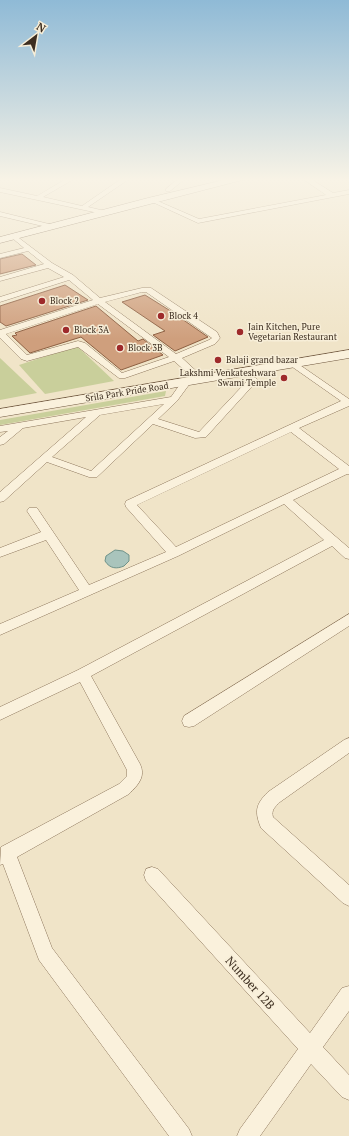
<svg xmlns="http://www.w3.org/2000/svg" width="349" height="1136" font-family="'PT Serif',serif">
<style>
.green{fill:#c9cf9b}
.water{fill:#a9c4bc;stroke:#6f938a}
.building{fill:#cf9f7d;stroke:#8d5f41}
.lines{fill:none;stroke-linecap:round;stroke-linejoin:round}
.street-casing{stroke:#8d765c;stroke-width:1}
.secondary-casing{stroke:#6f573f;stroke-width:1}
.street{fill:#faf1dc;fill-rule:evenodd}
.secondary{fill:#faf1dc;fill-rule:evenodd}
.poi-dot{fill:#9e2a2b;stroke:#f7eed8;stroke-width:1.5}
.labels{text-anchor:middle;stroke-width:3;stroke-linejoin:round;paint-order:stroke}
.far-poi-label{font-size:9px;fill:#3d2e20;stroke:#f7eed8;text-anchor:start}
.far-street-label{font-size:9px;fill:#3d2e20;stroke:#f7eed8}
.near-street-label{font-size:12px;fill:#3d2e20;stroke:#f7eed8}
</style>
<rect width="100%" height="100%" fill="#f0e4c8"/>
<g class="green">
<path d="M 77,346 L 114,381 L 45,394 L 19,365 Z"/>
<path d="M 0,358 L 37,393 L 0,400 Z"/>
<path d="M 166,391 L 165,396 L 0,425 L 0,420 Z"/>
</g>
<path class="water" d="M 115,550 L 123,551 L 129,555 L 129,561 L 124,566 C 117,569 110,569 105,561 L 106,556 Z"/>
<g class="building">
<path d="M 22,254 L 36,265 L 0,274 L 0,259 Z"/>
<path d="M 65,285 L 88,300 L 6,326 L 0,322 L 0,306 Z"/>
<path d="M 145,295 L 169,310 L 208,337 L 175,351 L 153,335 L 165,331 L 122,302 Z"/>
<path d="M 96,306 L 138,341 L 143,339 L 163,355 L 121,370 L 81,337 L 30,353 L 12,336 L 17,335 L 15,333 Z"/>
</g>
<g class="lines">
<defs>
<g id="street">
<path d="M 66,179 L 74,179 L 43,197 L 82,206 L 121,179 L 129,179 L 88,207 L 105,211 L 106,212 L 103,214 L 0,192 L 0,188 L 37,196 Z"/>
<path d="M 178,179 L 185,179 L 170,191 L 166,191 L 166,189 Z"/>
<path d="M 303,179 L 311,179 L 333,193 L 349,190 L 349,194 L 198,223 L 148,200 L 153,199 L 199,219 L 326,195 Z"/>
<path d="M 0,212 L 53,225 L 54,226 L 51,228 L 0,216 Z"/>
<path d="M 11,235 L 15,235 L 52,263 L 73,275 L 100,298 L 142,288 L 151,288 L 217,332 L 220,338 L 215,344 L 182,358 L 204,378 L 206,380 L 204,382 L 198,382 L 174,361 L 125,378 L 119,378 L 78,347 L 27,361 L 21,359 L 0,338 L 0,330 L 93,300 L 69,280 L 0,302 L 0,297 L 64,277 L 48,268 L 0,281 L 0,277 L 44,264 L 28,251 L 0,258 L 0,254 L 24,248 L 11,237 ZM 142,292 L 146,292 L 212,338 L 209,340 L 176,354 L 105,302 ZM 98,304 L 169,357 L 122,373 L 85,343 L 78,341 L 27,355 L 6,334 Z"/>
<path d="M 294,361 L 349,399 L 349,406 L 299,428 L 349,466 L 349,474 L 347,474 L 293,500 L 349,548 L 349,559 L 345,558 L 332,546 L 91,676 L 140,764 C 146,777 138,785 129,794 L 17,857 L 52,948 L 189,1129 L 192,1136 L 169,1136 L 39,960 L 3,864 L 0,865 L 1,847 L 119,784 L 127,776 L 127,770 L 80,682 L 0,720 L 0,707 L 78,670 L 324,540 L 284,504 L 178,556 L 0,635 L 0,624 L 79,590 L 46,540 L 0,557 L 0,548 L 41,532 L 27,511 L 29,508 L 37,508 L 89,585 L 166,552 L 126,507 L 125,504 L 126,501 L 341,401 L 291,366 L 290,364 ZM 291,432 L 339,469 L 176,547 L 137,505 Z"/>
<path d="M 253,377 L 256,378 L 258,380 L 256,382 L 206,437 L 195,438 L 153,424 L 97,477 L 89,477 L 47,462 L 4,501 L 0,502 L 0,492 L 86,417 L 23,428 L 4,444 L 0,445 L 0,437 L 8,431 L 0,432 L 0,426 L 171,397 L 183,380 L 186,379 L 191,382 L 177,401 L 158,419 L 199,432 L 250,378 ZM 164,404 L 91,471 L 52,457 L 100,415 Z"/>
<path d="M 349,614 L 349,626 L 194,726 L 189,727 L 184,726 L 182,721 L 184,716 Z"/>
<path d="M 349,738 L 349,753 L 280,802 C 275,807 271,810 273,817 L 349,885 L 349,906 L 343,903 L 261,828 C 254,811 256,804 268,792 L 344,740 Z"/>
<path d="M 152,867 L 158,869 L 310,1033 L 342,988 L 349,986 L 349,1011 L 323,1047 L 349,1075 L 349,1100 L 342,1097 L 311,1064 L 260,1136 L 237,1136 L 240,1129 L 298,1049 L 146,881 L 144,875 L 146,869 Z"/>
</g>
<g id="secondary">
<path d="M 228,179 L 246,179 L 0,243 L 0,237 L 148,198 Z"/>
<path d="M 349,350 L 349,358 L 0,417 L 0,409 Z"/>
</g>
</defs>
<use href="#street" class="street-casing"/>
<use href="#secondary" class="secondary-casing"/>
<use href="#street" class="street"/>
<use href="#secondary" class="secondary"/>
</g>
<linearGradient id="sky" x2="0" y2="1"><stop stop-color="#8fbad6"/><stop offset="0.53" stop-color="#f8f3e6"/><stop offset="1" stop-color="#f8f3e6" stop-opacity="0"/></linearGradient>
<rect width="349" height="339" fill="url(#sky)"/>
<g class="poi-dot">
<circle cx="42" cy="301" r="4"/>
<circle cx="161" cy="316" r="4"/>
<circle cx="66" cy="330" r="4"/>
<circle cx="240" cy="332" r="4"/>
<circle cx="120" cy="348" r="4"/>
<circle cx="218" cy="360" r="4"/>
<circle cx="284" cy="378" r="4"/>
</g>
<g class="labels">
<g class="far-poi-label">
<text x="50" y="304">Block 2</text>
<text x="169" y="319">Block 4</text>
<text x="248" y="330">Jain Kitchen, Pure<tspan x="248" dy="10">Vegetarian Restaurant</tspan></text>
<text x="74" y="333">Block 3A</text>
<text x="128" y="351">Block 3B</text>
<text x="226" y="363">Balaji grand bazar</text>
<text x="276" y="376" text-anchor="end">Lakshmi Venkateshwara<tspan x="276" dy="10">Swami Temple</tspan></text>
</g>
<g class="far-street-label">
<text transform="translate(127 392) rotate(-9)" y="3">Srila Park Pride Road</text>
</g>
<g class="near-street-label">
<text transform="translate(250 983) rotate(48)" y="4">Number 12B</text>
</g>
</g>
<g transform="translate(36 36) rotate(31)" stroke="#f7eed8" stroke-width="3" paint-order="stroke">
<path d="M0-3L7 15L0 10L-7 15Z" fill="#3d2e20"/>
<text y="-6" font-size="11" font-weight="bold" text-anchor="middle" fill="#3d2e20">N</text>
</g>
</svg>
